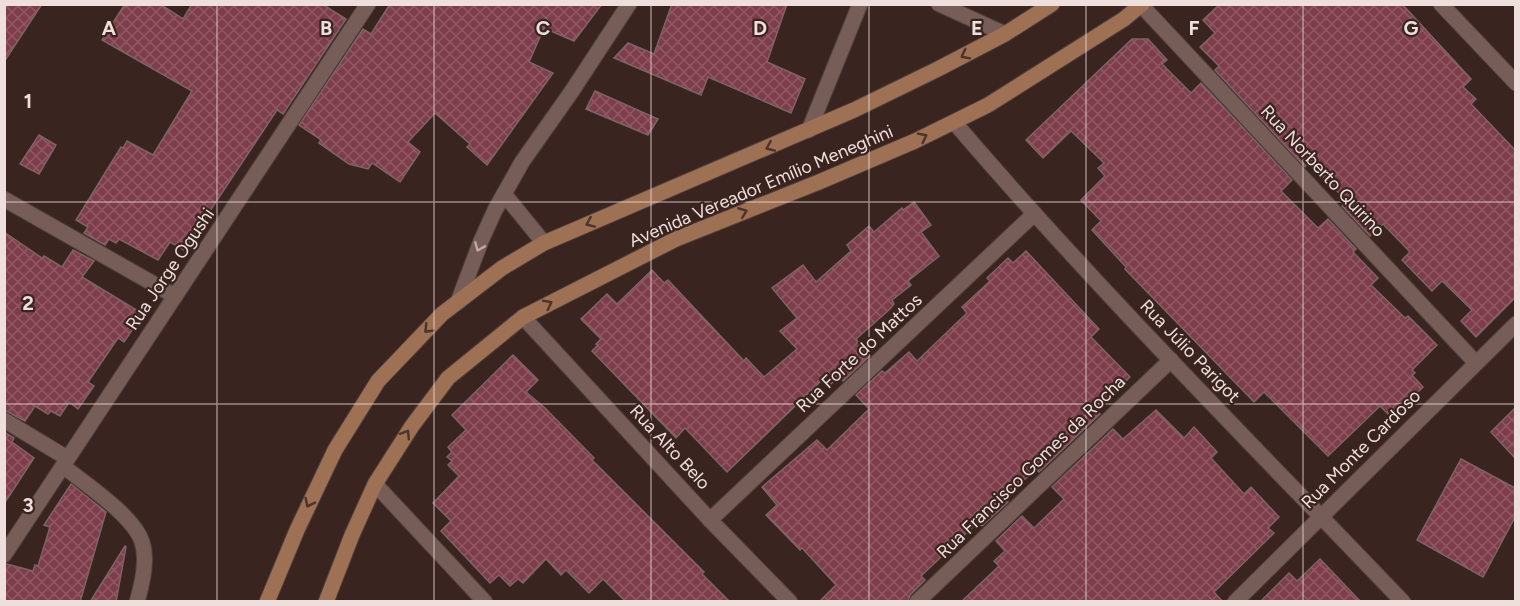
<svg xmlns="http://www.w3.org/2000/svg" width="1520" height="606" font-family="Figtree,sans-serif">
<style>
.building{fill:url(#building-cross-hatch);stroke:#7e6367;stroke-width:1.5}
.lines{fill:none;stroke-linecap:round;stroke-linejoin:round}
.minor-casing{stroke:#513f3c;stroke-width:17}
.secondary-casing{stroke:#513f3c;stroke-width:17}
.minor{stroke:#765d58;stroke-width:15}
.secondary{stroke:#9e7054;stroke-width:15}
.oneway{stroke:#4e332a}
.oneway2{stroke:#beaba7}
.grid{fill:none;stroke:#eedfdc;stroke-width:1.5;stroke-opacity:0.55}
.labels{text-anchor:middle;stroke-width:4.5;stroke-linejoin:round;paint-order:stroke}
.street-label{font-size:18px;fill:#eedfdc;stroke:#3a241f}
.grid-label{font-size:20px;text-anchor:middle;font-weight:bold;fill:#eedfdc;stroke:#3a241f;stroke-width:4.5;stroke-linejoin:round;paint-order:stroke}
</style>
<defs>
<pattern id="building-cross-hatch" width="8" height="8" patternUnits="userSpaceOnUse" patternTransform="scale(1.5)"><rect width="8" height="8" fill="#7d3d4b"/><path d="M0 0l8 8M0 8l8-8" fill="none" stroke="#905964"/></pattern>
</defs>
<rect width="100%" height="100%" fill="#3a241f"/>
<g class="building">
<path d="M 4,4 L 42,4 L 4,62 Z"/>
<path d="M 125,4 L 160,4 L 183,19 L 192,4 L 322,4 L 346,19 L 283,114 L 277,110 L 184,250 L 170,242 L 158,260 L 119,239 L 116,243 L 109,239 L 105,245 L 84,233 L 88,227 L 76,220 L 121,147 L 123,148 L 127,141 L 153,155 L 192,91 L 102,40 Z"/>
<path d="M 390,4 L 602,4 L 574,41 L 544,28 L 529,62 L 553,73 L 487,165 L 467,147 L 470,144 L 435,113 L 408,142 L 420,152 L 400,182 L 372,163 L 368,169 L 349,164 L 319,143 L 321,140 L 299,125 L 363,29 L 371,34 Z"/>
<path d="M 672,4 L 787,4 L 767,62 L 805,79 L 791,113 L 708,77 L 701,95 L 614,58 L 628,43 L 654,54 Z"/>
<path d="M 1220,4 L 1402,4 L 1471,79 L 1463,87 L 1476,99 L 1471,104 L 1515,150 L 1515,298 L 1476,337 L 1461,321 L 1472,310 L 1442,281 L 1432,291 L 1402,260 L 1410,252 L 1383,224 L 1370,236 L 1342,206 L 1347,201 L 1309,163 L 1305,167 L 1215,70 L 1219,66 L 1200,47 L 1215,33 L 1203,20 Z"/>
<path d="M 1132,39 L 1148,39 L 1167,60 L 1162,64 L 1191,93 L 1201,83 L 1292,180 L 1281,191 L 1318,228 L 1328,219 L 1356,249 L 1353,252 L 1378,278 L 1371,285 L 1405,318 L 1408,316 L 1437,345 L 1412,370 L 1415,373 L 1412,375 L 1423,387 L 1392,418 L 1380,406 L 1328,456 L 1264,392 L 1254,402 L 1125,269 L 1126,267 L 1092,230 L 1101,221 L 1081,200 L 1105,176 L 1098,168 L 1104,163 L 1071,131 L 1043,158 L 1026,140 Z"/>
<path d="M 595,91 L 658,119 L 648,135 L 586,109 Z"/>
<path d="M 39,135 L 56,145 L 39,174 L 20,164 Z"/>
<path d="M 914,202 L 931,225 L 921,232 L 939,256 L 908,281 L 911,285 L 892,300 L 894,304 L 890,309 L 856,339 L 870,356 L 843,381 L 838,377 L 829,386 L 823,379 L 727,472 L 685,428 L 676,438 L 592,351 L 598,345 L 596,344 L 601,339 L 581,319 L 607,294 L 617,304 L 652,270 L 664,283 L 668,280 L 744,361 L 746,358 L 764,377 L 797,349 L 780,331 L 797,318 L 772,288 L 803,265 L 816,282 L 851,251 L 847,245 L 869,226 L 874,232 L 902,208 L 903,210 Z"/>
<path d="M 4,232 L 42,258 L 44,256 L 62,267 L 73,250 L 94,261 L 82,277 L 143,314 L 124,342 L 118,338 L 101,363 L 88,382 L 94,386 L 78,409 L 69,402 L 60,416 L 51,411 L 48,414 L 35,406 L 25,421 L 4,410 Z"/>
<path d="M 1026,251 L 1099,329 L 1091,337 L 1130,377 L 1096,410 L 1100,414 L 1039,472 L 1037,470 L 1021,482 L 1004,497 L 1008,502 L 982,526 L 978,522 L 921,576 L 925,580 L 910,595 L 908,602 L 819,602 L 836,585 L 802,548 L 800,550 L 766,515 L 777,505 L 762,487 L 817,440 L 827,450 L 869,409 L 856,395 L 882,371 L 885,373 L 909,352 L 917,361 L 967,313 L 962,307 L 990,281 L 987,278 L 1008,258 L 1013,263 Z"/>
<path d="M 513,355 L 538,380 L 526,392 L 545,408 L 594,458 L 592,460 L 704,572 L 702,574 L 730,602 L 626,602 L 603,579 L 589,593 L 566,570 L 561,575 L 546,559 L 523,583 L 518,579 L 510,586 L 499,575 L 490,583 L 441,531 L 451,521 L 433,503 L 459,476 L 448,465 L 452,461 L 447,457 L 452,452 L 448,447 L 466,430 L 452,415 Z"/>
<path d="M 1515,408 L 1515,458 L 1491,432 Z"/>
<path d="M 1156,410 L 1184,438 L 1194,427 L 1217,452 L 1211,458 L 1244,494 L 1251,487 L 1279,517 L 1268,528 L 1274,533 L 1214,592 L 1223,602 L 961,602 L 999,566 L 994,561 L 1005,551 L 996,541 L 1022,516 L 1034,528 L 1064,499 L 1052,487 L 1113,429 L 1123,439 Z"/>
<path d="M 4,432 L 14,438 L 12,442 L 34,458 L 4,504 Z"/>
<path d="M 1461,459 L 1515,488 L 1515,517 L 1483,577 L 1417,540 Z"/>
<path d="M 71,484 L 106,512 L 80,602 L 4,602 L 4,565 L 7,564 L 33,571 L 35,565 L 38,566 L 50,527 L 44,525 Z"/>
<path d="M 125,546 L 126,547 L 116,602 L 90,602 Z"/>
<path d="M 1320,559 L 1361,602 L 1260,602 L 1289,573 L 1297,581 Z"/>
</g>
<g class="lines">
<defs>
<g id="minor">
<path d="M 939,4 L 1005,34"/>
<path d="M 1441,4 L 1516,83"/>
<path d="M 1141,5 L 1476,363"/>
<path d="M 954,122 C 1096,288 1251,443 1403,602"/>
<path d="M 809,130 L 860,4"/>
<path d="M 504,194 L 544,243"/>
<path d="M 4,199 L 175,296"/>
<path d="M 458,302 L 481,241 L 495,210 L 522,162 L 572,91 L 629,4"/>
<path d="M 523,317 L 710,520 L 790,602"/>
<path d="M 4,420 L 67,458"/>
<path d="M 63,466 C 84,483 134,516 142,542 C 148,560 142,584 137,602"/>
<path d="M 375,484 L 485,602"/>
<path d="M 710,520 L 1034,214"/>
<path d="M 4,555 L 368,4"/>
<path d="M 917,602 L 1171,360"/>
<path d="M 1235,602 L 1516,324"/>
</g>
<g id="secondary">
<path d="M 267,602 L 297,530 L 335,450 L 378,381 L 442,314 L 502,268 L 544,243 L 854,110 L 938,69 L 1005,34 L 1052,4"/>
<path d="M 326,602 L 352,535 L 375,484 L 412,426 L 448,378 L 523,317 L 676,239 L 819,182 L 915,141 L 988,105 L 1124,19 L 1142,4"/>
</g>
</defs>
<use href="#minor" class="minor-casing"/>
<use href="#secondary" class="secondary-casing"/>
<use href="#minor" class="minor"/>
<use href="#secondary" class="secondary"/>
</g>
<defs><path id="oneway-chevron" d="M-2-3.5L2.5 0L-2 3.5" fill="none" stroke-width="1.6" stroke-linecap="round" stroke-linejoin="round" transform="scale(1.5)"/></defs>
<g class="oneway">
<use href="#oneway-chevron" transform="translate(965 55) rotate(153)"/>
<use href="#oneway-chevron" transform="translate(923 137) rotate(-27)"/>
<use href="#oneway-chevron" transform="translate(770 147) rotate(157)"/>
<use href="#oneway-chevron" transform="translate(743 212) rotate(-22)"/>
<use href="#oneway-chevron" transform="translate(590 223) rotate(157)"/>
<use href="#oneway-chevron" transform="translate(548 304) rotate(-27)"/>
<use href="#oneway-chevron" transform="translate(428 329) rotate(134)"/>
<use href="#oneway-chevron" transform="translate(406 434) rotate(-58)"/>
<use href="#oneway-chevron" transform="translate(309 503) rotate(116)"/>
</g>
<use class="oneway2" href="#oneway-chevron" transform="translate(479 247) rotate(112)"/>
<path class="grid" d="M 217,4 L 217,602M 434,4 L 434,602M 651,4 L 651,602M 869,4 L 869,602M 1086,4 L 1086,602M 1303,4 L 1303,602M 4,202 L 1516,202M 4,404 L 1516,404"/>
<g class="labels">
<g class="street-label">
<text transform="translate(1323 171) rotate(47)" y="6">Rua Norberto Quirino</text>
<text transform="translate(761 186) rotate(-23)" y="6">Avenida Vereador Emílio Meneghini</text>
<text transform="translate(170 269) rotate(-56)" y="6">Rua Jorge Ogushi</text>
<text transform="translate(1190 351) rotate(46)" y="6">Rua Júlio Parigot</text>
<text transform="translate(859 353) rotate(-43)" y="6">Rua Forte do Mattos</text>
<text transform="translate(670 447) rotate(47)" y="6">Rua Alto Belo</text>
<text transform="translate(1361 449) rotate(-45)" y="6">Rua Monte Cardoso</text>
<text transform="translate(1031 467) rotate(-44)" y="6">Rua Francisco Gomes da Rocha</text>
</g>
</g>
<g class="grid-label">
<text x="109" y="35">A</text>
<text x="326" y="35">B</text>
<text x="543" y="35">C</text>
<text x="760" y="35">D</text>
<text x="977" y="35">E</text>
<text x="1194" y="35">F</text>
<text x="1411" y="35">G</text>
<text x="28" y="108">1</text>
<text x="28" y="310">2</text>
<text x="28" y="512">3</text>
</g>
<rect width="1520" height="606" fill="none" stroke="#eedfdc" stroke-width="12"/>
</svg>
